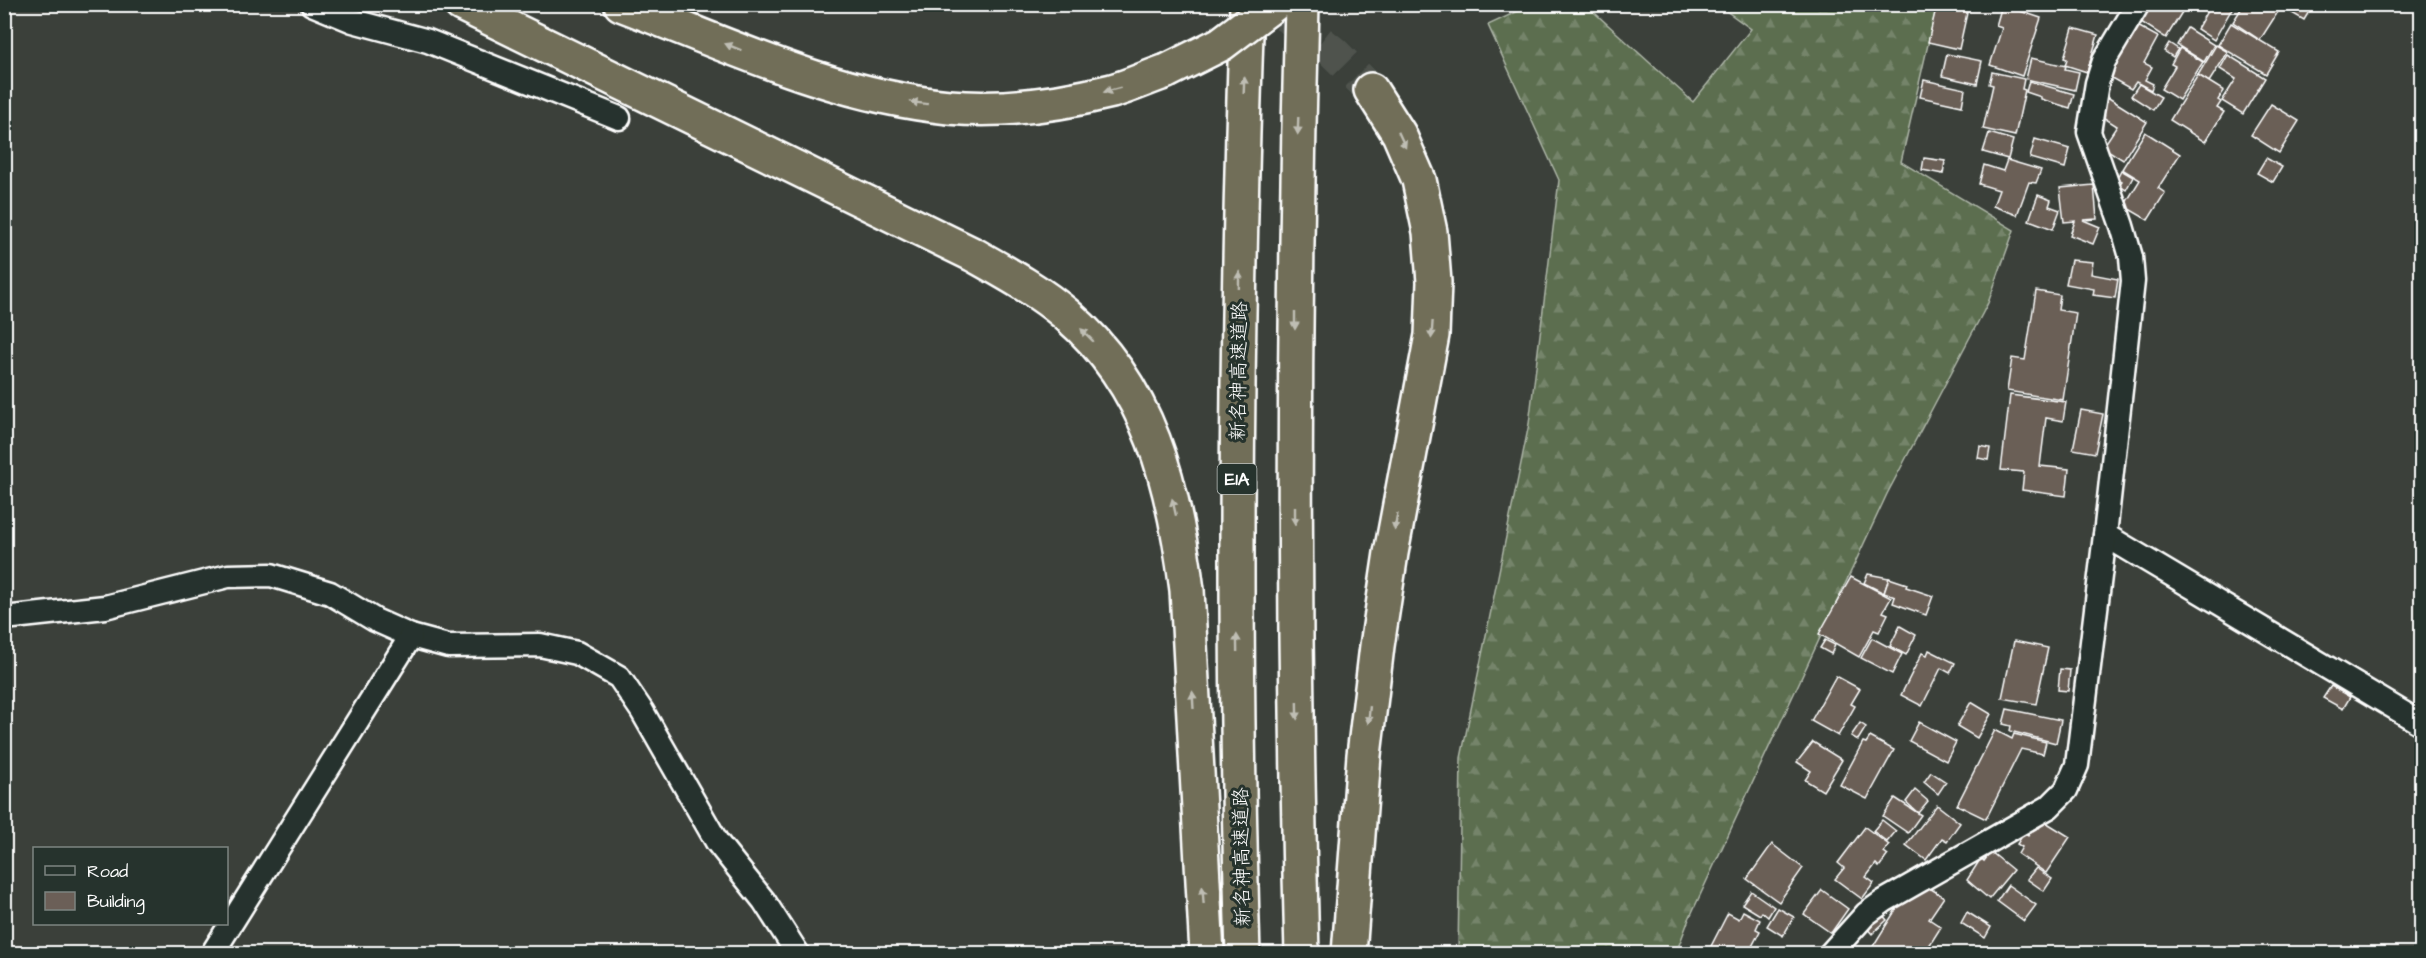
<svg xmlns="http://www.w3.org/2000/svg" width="2426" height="958" font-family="'Architects Daughter','Klee One',sans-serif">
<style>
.forest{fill:url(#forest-firs);stroke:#aeb6a8;stroke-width:1.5}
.building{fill:#6b5f57;stroke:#fff;stroke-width:1.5}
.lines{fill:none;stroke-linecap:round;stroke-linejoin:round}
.highway-tunnel{stroke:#4f534e;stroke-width:33;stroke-dasharray:33 16;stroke-linecap:butt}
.street-casing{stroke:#fff;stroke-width:27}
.highway-casing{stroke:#fff;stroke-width:38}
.street{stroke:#26332d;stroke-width:22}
.highway{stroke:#716e59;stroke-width:33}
.highway-bridge-casing{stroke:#fff;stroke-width:38;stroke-linecap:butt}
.highway-bridge{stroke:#716e59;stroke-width:33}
.oneway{fill:#bfbeb4}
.labels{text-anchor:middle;stroke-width:6;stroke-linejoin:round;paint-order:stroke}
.shield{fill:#26332d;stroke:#bec2c0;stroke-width:1.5}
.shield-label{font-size:18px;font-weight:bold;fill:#fff}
.street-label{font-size:20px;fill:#fff;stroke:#26332d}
</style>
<defs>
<pattern id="forest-firs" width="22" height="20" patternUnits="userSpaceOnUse" patternTransform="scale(1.5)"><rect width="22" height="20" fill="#5c6e50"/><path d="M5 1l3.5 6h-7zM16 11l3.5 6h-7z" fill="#74846a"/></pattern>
</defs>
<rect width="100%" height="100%" fill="#3b403a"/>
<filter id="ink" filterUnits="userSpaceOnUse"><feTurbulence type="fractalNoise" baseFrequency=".0167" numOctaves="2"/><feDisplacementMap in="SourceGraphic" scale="12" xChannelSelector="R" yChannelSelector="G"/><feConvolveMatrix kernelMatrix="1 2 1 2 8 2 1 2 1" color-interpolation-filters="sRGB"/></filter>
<g filter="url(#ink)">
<polygon class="forest" points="1531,5 1586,5 1693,102 1751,29 1718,5 1937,5 1901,162 2014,230 1988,303 1887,494 1689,919 1676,953 1458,954 1461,758 1529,424 1559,180 1488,25"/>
<g class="building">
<polygon points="1937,4 1969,4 1959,49 1928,42"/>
<polygon points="2148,4 2187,4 2166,38 2138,20"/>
<polygon points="2211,4 2234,5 2214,40 2197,29"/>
<polygon points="2244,4 2283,4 2260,40 2233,22"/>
<polygon points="2288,4 2312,4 2313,5 2304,20 2285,9"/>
<polygon points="2002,5 2041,18 2022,76 1990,65 2002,28 1996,26"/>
<polygon points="2231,23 2279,52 2266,74 2218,45"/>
<polygon points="2134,24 2158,37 2144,63 2152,67 2145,80 2153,84 2151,90 2136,82 2131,89 2106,75"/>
<polygon points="2073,28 2098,35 2087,72 2065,65 2067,59 2064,58"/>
<polygon points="2187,28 2214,45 2204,62 2177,45"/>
<polygon points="2169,43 2178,49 2173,57 2164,51"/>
<polygon points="2216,45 2228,52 2209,82 2198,75"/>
<polygon points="2180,48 2203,62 2179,100 2161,89 2175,66 2171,64"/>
<polygon points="1947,54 1982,61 1977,84 1942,76"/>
<polygon points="2228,55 2265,78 2243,114 2222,101 2236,79 2220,69"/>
<polygon points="2031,58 2066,66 2065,69 2079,72 2075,90 2026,79"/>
<polygon points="1992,72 2024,79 2022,89 2025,90 2015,136 1983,129 1993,85 1989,84"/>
<polygon points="2198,75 2224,91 2218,100 2221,102 2217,108 2224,112 2205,142 2170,120"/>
<polygon points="1924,80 1965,89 1962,106 1920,97"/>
<polygon points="2029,81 2074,94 2070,108 2041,99 2041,97 2026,92"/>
<polygon points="2139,84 2161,97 2153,110 2131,96"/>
<polygon points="2104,95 2147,122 2123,160 2103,147 2117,126 2098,114"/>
<polygon points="2271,104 2299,121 2279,153 2251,135"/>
<polygon points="2145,132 2180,154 2158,188 2165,193 2148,220 2124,206 2140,180 2122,169"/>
<polygon points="1989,133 2013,140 2008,159 1983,152"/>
<polygon points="2035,139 2070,149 2065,168 2030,158"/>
<polygon points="1924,158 1945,161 1943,174 1922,170"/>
<polygon points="2266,158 2282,167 2273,182 2257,173"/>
<polygon points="2007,160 2041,170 2036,183 2029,182 2017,215 1993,206 1999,190 1979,184 1984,165 2003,171"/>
<polygon points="2121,170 2133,177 2126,190 2119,185 2122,181 2117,178"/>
<polygon points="2094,185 2097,219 2083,220 2100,227 2093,244 2070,235 2075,221 2064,222 2060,188"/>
<polygon points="2038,195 2051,200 2049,206 2060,210 2053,229 2029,220"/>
<polygon points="2071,260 2093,262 2091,274 2118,279 2115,298 2093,295 2094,289 2066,284"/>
<polygon points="2036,291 2060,295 2058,310 2076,313 2063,400 2007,391 2012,358 2025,360"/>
<polygon points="2010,395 2066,402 2063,421 2046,418 2040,466 2069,469 2066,496 2022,490 2024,472 2001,470"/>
<polygon points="2081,410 2103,414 2095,453 2073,449"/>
<polygon points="1980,446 1990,448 1988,460 1978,458"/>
<polygon points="1868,574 1889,578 1884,593 1864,583"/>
<polygon points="1851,577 1891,598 1883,612 1888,614 1879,632 1874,630 1859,657 1819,634"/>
<polygon points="1889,578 1907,584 1906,587 1933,596 1926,615 1893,603 1895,597 1884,593"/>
<polygon points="1900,626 1916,635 1906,655 1890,646"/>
<polygon points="1872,638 1902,654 1892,674 1861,658"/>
<polygon points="1825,640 1835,645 1831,654 1820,648"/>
<polygon points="2014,641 2048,648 2036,704 2002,698"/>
<polygon points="1929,650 1955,663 1950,673 1941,668 1922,706 1901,695 1922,653 1927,655"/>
<polygon points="2060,669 2070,670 2068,691 2058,690"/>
<polygon points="1836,676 1860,689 1851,704 1855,706 1838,736 1811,721"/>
<polygon points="2331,686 2350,697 2343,709 2323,698"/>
<polygon points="1971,702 1991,714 1977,738 1957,726"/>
<polygon points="2007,709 2061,720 2056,743 2010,731 2011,726 2003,724"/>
<polygon points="1919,722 1956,742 1946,761 1909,741"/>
<polygon points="1860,723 1866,727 1858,740 1851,736"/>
<polygon points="1995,730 2012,739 2014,734 2046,742 2043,754 2021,749 1986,819 1957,805"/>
<polygon points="1870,737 1894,750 1867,799 1840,785 1863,742 1866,743"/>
<polygon points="1813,742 1842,760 1823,791 1805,780 1811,771 1797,762"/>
<polygon points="1931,772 1946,782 1938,794 1924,782"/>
<polygon points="1915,790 1928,801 1918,813 1906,802"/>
<polygon points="1895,798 1921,815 1908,833 1883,816"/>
<polygon points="1937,805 1960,823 1947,841 1942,838 1926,860 1906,845"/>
<polygon points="1882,820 1896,831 1887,842 1873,831"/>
<polygon points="2044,821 2070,837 2046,873 2018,854 2022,847 2017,844 2024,833 2028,836 2035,825 2039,828"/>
<polygon points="1865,827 1889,845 1884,852 1888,855 1879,867 1876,864 1866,877 1874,883 1862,899 1835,879 1844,868 1838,863"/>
<polygon points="1772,844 1803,868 1779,902 1747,879"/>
<polygon points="1991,852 2013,870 1989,899 1967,880 1981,858 1984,861"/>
<polygon points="2036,868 2052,879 2044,891 2027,879"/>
<polygon points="2008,885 2036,905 2024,921 1997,901"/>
<polygon points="1928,887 1944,897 1929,919 1941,927 1924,954 1874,954 1870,951 1900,903"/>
<polygon points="1822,890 1848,909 1831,933 1804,914"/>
<polygon points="1751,891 1774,907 1768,917 1762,912 1760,915 1742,904"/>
<polygon points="1778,908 1794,917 1783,936 1767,926"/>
<polygon points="1743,911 1760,920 1756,929 1760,931 1748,954 1707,954 1728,913 1739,919"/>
<polygon points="1880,912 1887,920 1872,934 1865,926"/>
<polygon points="1967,912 1991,927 1985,938 1961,923"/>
</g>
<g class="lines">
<polyline class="highway-tunnel" points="1281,14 1287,16 1333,52 1371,90"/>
<g class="street-casing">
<g id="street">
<polyline points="312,4 353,21 428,41 619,118"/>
<polyline points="2105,535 2422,724"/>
<polyline points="4,618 105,607 228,576 271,575 330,593 375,620 411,636 448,646 540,645 577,653 619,677 642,711 717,842 764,901 798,954"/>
<polyline points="212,954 411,636"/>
<polyline points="1830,954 1866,914 1884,901 2049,807 2066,790 2077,765 2105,535 2133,281 2131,257 2122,226 2089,132 2097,83 2104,61 2138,4"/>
</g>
</g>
<g class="highway-casing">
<g id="highway">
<path d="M461,4L974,255C1006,273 1039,291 1067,315C1150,386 1174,486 1187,590L1207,954"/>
<path d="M621,4C728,45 834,96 949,107C1003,112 1059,104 1112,91C1130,86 1149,77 1167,71"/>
<path d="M1302,4C1293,321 1293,637 1302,954"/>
<path d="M1243,954C1233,637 1236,321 1247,4"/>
<polyline points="1349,954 1364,755 1377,646 1391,553 1432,335 1434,282 1430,232 1419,180 1399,134 1371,90"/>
</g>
</g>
<use href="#street" class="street"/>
<use href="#highway" class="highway"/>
<g class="highway-bridge-casing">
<polyline id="highway-bridge" points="1167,71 1221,44 1274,4"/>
</g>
<use href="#highway-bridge" class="highway-bridge"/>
</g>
<defs><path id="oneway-solid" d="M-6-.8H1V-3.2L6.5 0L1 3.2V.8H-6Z" transform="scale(1.5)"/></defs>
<g class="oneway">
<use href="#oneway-solid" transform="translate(733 47) rotate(-158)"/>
<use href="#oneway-solid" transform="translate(1244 85) rotate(-88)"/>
<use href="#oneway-solid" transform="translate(1112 90) rotate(165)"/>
<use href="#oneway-solid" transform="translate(919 103) rotate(-173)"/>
<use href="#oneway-solid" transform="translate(1298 126) rotate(92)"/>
<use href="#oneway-solid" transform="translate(1402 140) rotate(65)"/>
<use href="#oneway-solid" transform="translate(1239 280) rotate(-89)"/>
<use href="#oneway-solid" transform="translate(1295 321) rotate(90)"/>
<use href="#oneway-solid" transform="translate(1432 330) rotate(94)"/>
<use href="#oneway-solid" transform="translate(1087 335) rotate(-135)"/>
<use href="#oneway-solid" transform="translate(1174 507) rotate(-103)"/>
<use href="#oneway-solid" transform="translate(1295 516) rotate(90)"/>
<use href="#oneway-solid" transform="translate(1396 522) rotate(100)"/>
<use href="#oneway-solid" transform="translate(1237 643) rotate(-91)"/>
<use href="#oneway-solid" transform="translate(1193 700) rotate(-93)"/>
<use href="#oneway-solid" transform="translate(1297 711) rotate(89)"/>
<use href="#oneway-solid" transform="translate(1369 715) rotate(96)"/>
<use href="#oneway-solid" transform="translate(1203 895) rotate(-94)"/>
</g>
</g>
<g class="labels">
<rect class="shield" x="1217.5" y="464" width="39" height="30" rx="4.5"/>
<g class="shield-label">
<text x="1237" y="485">E1A</text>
</g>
<g class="street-label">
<text transform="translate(1238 371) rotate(-89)" y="7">新名神高速道路</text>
<text transform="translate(1241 857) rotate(-91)" y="7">新名神高速道路</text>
</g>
</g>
<rect width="2426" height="958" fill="none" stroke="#26332d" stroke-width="24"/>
<rect x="12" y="12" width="2402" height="934" fill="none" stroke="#fff" stroke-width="2" filter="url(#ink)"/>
<rect x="33" y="847" width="195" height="78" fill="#26332d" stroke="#7d8581" stroke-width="1.5"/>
<rect x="45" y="866" width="30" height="9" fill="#26332d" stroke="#7d8581" stroke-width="1.5"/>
<text x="87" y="877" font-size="18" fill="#ffffff">Road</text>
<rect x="45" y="892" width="30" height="18" fill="#6b5f57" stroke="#7d8581" stroke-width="1.5"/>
<text x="87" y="907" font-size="18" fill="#ffffff">Building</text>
</svg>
